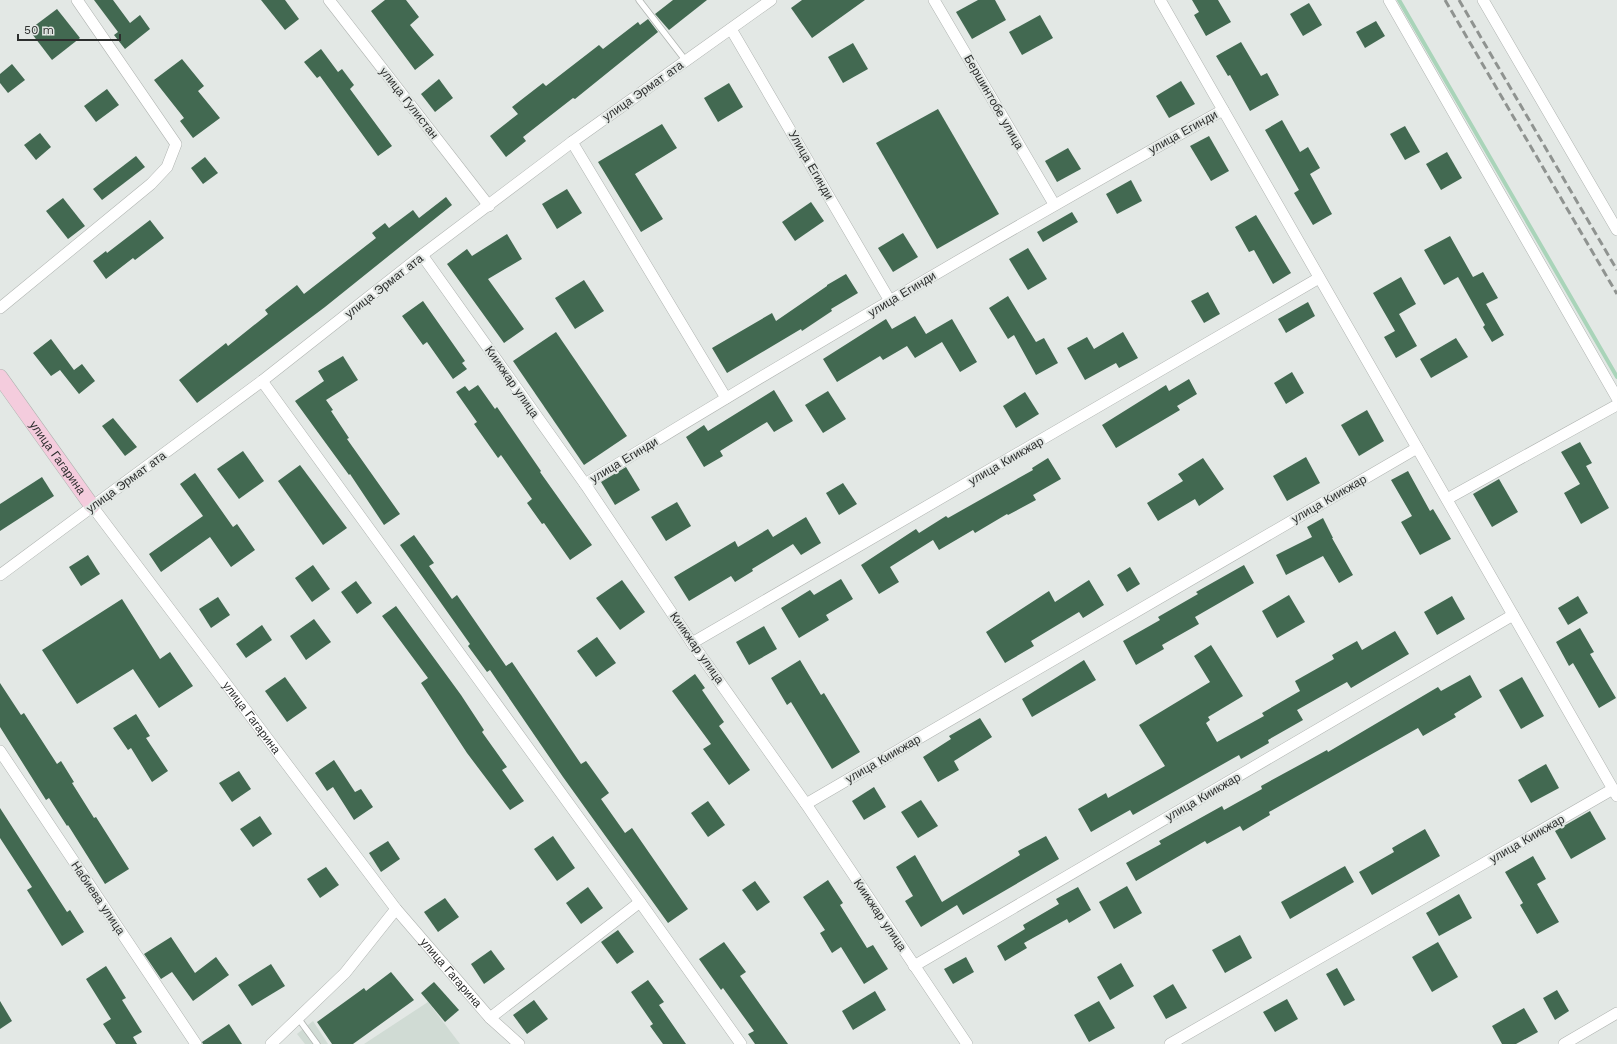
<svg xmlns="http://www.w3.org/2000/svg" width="1617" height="1044" font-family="'Work Sans',sans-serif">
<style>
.built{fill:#d0dbd4}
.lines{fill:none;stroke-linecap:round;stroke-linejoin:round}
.stream{stroke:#a9d4b9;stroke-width:4}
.building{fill:#426951}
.lane-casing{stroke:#b0b4b1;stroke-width:7}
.street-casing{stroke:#b0b4b1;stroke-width:12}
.secondary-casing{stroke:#b0b4b1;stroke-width:16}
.lane{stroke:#fff;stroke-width:5.5}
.street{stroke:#fff;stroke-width:11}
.secondary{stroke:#f4ccdd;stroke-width:15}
.rail{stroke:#8f9390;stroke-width:3;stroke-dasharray:8 4;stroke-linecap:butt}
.labels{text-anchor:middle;stroke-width:4;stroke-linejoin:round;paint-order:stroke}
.street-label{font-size:12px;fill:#2d2f2e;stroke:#e3e8e5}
</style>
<rect width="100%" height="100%" fill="#e3e8e5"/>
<g class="built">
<polygon points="428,1002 460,1044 364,1044"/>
<polygon points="313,1021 328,1044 305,1044 297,1034"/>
</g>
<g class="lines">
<polyline class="stream" points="1399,0 1617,377"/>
</g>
<g class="building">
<polygon points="94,0 113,0 130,23 140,15 150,29 125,49 114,35 118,32"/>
<polygon points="261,0 285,0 299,19 285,30"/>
<polygon points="385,0 406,0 419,17 410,25 434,55 415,70 371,11"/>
<polygon points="673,0 707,0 669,30 655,14"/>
<polygon points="802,0 865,0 812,38 791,8"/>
<polygon points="978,0 995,0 1006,20 972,39 956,12"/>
<polygon points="1192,0 1218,0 1231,22 1206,36 1194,15 1199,12"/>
<polygon points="1309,3 1322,25 1303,36 1290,14"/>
<polygon points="57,9 80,38 52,60 29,30"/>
<polygon points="1040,15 1053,38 1022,55 1009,32"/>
<polygon points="648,19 658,32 575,99 573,98 523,137 526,141 506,157 490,136 518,114 512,107 543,83 546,86 599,45 603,49 638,22 640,25"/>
<polygon points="1376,21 1385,36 1365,48 1356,32"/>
<polygon points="1241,42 1261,76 1267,73 1279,95 1250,111 1230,75 1228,76 1216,56"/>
<polygon points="853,43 868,69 843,83 828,57"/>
<polygon points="321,49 338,72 342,69 354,85 350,89 392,146 378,156 320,76 317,78 304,62"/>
<polygon points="182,59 204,86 198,91 220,118 193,138 180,121 184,118 154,80"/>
<polygon points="12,64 25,80 8,93 0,83 0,74"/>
<polygon points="439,79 453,98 435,112 421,94"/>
<polygon points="1181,81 1195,104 1169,118 1156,96"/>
<polygon points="729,83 743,107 718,122 704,98"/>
<polygon points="107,89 119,105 96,122 84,106"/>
<polygon points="938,109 999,214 937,249 876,143"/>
<polygon points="1282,120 1300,152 1308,147 1320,168 1310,174 1332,214 1313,225 1294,193 1299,190 1265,130"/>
<polygon points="662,124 677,148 635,174 663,219 641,232 598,162"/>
<polygon points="1405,126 1420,152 1405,160 1390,134"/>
<polygon points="40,133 51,147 36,160 24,145"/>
<polygon points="1209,136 1229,171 1211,181 1190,146"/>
<polygon points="1068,148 1081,169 1057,182 1045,161"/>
<polygon points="1447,152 1462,178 1441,190 1426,164"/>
<polygon points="136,156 145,167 102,200 93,189"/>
<polygon points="205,157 218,173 203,184 191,168"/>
<polygon points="1131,180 1142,201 1117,214 1106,194"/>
<polygon points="567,189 582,213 557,229 542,204"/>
<polygon points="446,197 452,205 325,307 197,403 179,380 226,343 228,346 268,314 265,310 297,285 304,294 376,238 372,233 385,223 389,228 413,210 419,218"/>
<polygon points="63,198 85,226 68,239 46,211"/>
<polygon points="811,202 824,221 795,241 782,222"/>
<polygon points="1072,212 1078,222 1043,242 1037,232"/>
<polygon points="1256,215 1291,273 1273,284 1254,250 1249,252 1235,227"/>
<polygon points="150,220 164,238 135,260 133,258 106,279 93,261 106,251 107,253"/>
<polygon points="903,233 918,257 893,272 878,248"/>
<polygon points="507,234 522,259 488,279 524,329 504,343 447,264 467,249 472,256"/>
<polygon points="1450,236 1473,277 1483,272 1498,298 1486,304 1504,335 1492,342 1483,327 1485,325 1458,277 1444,285 1424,250"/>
<polygon points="1028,248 1047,279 1028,290 1009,259"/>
<polygon points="846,274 858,293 831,309 832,311 802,331 801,329 727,373 712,348 772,313 776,321 827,286 827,285"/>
<polygon points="1401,277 1416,304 1399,314 1417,346 1396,358 1384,337 1395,331 1373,293"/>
<polygon points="584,280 604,311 575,329 555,298"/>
<polygon points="1208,292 1220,314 1204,323 1191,301"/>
<polygon points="1008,296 1036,342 1044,338 1058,363 1036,375 1014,335 1008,339 989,308"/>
<polygon points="423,301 465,361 462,363 467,369 453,379 427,342 423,345 402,316"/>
<polygon points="1308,302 1315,316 1286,333 1278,319"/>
<polygon points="915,316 926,334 952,319 977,362 960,372 942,342 915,358 907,346 883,360 880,356 837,382 823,359 886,319 892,329"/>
<polygon points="556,332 627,436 584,465 513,361"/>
<polygon points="1123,332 1138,358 1119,368 1116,363 1085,380 1067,348 1087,337 1094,349"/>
<polygon points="1456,338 1468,357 1431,378 1420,359"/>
<polygon points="51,339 74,370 82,364 95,381 79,394 60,370 51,376 33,353"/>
<polygon points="343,356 358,380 326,400 333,410 331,411 349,438 347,439 400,514 384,525 350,474 349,475 295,401 324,381 318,371"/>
<polygon points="1292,372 1304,393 1286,404 1274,383"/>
<polygon points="1189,379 1197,394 1177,406 1180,410 1116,448 1102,425 1166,385 1169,391"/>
<polygon points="478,385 495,409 497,407 541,471 540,472 592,545 570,560 544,523 542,524 527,503 532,499 501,455 498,458 474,424 477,422 456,392 465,386 469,391"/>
<polygon points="774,390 793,421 774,432 767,422 720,451 723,456 704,467 686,437 704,425 708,431"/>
<polygon points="828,391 846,419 823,433 805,405"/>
<polygon points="1025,392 1039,414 1016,428 1003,406"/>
<polygon points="1367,410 1384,441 1359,456 1341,425"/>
<polygon points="113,418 137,447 125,456 102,426"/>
<polygon points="1580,442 1592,463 1586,466 1609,508 1581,524 1564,493 1580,484 1561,452"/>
<polygon points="243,451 264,481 239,499 217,469"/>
<polygon points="1306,457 1320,483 1287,501 1273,476"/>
<polygon points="1048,458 1061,479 1033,495 1036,500 1008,515 1007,514 975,533 973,530 939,550 933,540 890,567 899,582 879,594 861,565 916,529 919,533 946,516 948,518 1033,470 1032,468"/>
<polygon points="1203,458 1224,489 1199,506 1195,499 1158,521 1147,503 1183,481 1178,474"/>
<polygon points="300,465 347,528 323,545 278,481"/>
<polygon points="626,467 640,490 615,505 601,482"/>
<polygon points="1408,471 1430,511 1433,509 1451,539 1420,555 1401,522 1412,516 1391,480"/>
<polygon points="195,473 233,527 237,524 255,550 231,567 210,537 161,572 149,554 203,516 180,484"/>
<polygon points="42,477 54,496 0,531 0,504"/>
<polygon points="1499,479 1518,512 1492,527 1473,494"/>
<polygon points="843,483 857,504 839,515 826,493"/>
<polygon points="677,502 691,526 666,541 651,517"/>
<polygon points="806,517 821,543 801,555 793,544 752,569 753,571 735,582 731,576 689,601 674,577 735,541 738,547 768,529 773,537"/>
<polygon points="1323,518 1333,538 1332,538 1353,575 1339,583 1323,556 1286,575 1276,555 1312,537 1307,527"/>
<polygon points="414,535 434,563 429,566 452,599 457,595 506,666 512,662 581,764 586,761 609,793 601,799 625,833 632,828 688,909 668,923 563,777 490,670 487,672 468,646 470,644 400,545"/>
<polygon points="88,555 100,574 81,586 69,567"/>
<polygon points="313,565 330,589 312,602 295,578"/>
<polygon points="1244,565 1254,583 1195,617 1199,624 1162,645 1164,649 1136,665 1123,641 1160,620 1158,617 1198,594 1196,592"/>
<polygon points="1130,567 1140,584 1127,592 1117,575"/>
<polygon points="841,579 853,599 826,615 829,620 799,638 781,608 810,590 814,595"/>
<polygon points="622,580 645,612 620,630 596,598"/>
<polygon points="1089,580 1104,605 1083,618 1079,612 1031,641 1034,646 1005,663 986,632 1049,591 1055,602"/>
<polygon points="356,581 372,603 357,614 341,592"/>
<polygon points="1289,595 1305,622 1277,638 1262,611"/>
<polygon points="1452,596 1465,619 1437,635 1424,612"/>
<polygon points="1578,596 1588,613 1568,625 1558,608"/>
<polygon points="218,597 230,615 211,628 199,609"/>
<polygon points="122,599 160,659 170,652 193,686 159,708 133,669 77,704 42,650"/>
<polygon points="396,606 461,695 484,730 482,732 507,767 502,770 524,801 510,810 467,753 421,683 428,678 382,616"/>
<polygon points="314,619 331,642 306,660 290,636"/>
<polygon points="262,625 272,640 246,658 236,644"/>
<polygon points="764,626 777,649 749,665 736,642"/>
<polygon points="1580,628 1594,652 1590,654 1616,698 1599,708 1573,663 1569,666 1556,642"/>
<polygon points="1395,631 1409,654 1351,688 1347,682 1297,710 1303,720 1268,740 1269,743 1241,759 1239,755 1133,815 1130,810 1091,832 1078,809 1106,793 1108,798 1165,766 1139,725 1210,682 1194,656 1211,645 1243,696 1208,717 1210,720 1206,723 1217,742 1264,716 1262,713 1300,691 1295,681 1334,659 1332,655 1357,641 1362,650"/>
<polygon points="597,637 616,663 596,677 577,651"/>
<polygon points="800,660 821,695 824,693 860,752 832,769 791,702 787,705 771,678"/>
<polygon points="1084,660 1096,680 1032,717 1022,699"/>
<polygon points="695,674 705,688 702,690 724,722 719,726 750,770 729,785 703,749 711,744 672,691"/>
<polygon points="1470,675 1482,697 1454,714 1456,717 1423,736 1418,728 1269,812 1270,815 1243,831 1240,826 1207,844 1205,841 1136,881 1126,863 1161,844 1159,841 1222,806 1224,810 1262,789 1261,786 1327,750 1328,752 1438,687 1441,691"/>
<polygon points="285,677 307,708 287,722 265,691"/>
<polygon points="1522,677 1544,716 1521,729 1499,690"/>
<polygon points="0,683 21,715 24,713 57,764 61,761 74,782 72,783 94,818 96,817 129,869 105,884 68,825 67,826 49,798 46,800 0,727"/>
<polygon points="136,714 150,736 146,738 168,771 152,782 131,748 128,750 113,728"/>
<polygon points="980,718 992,737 954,761 959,770 938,782 923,757 951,739 949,736"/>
<polygon points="334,760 355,792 361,789 373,807 354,820 333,787 327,791 315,773"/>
<polygon points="1546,764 1559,788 1531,803 1518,780"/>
<polygon points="239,771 251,789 232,802 219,783"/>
<polygon points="874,787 886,807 864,820 852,801"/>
<polygon points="921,800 938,826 918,838 901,812"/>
<polygon points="708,801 725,825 708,837 691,813"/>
<polygon points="0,808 67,912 70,910 84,932 62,946 27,890 32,887 0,838"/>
<polygon points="1590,811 1606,839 1571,859 1555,831"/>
<polygon points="260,816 272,834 253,847 240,829"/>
<polygon points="1425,829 1440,856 1372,895 1359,872 1394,852 1392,848"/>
<polygon points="553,836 575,868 557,881 534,849"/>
<polygon points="1046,836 1059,859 963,915 957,905 921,927 905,901 913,896 896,867 915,855 942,902 1020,855 1018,851"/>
<polygon points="388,841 400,859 381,872 369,853"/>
<polygon points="1533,856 1546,879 1537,884 1559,922 1537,934 1520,905 1523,903 1505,872"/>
<polygon points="1345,866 1354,882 1290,919 1281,902"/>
<polygon points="326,867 339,885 320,898 307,879"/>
<polygon points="828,880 843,903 840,905 867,948 873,945 888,969 864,984 841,947 832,953 820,933 825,930 803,897"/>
<polygon points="755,881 770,902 757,911 742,890"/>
<polygon points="1127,886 1142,913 1114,929 1099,902"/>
<polygon points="588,887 603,908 581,924 566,903"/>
<polygon points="1078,887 1091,910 1069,923 1067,919 1024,943 1027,948 1005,961 997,946 1025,929 1023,925 1059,904 1056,899"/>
<polygon points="1459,894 1472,918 1439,936 1426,913"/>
<polygon points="445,898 459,917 438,932 424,912"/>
<polygon points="618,930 634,952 617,964 601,942"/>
<polygon points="1240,935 1252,958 1225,973 1212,950"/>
<polygon points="171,937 195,973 216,957 229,975 193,1001 172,972 161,979 144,954"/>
<polygon points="724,942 746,972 740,976 788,1044 755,1044 748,1034 754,1031 723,988 721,990 699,959"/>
<polygon points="1438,942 1458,977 1432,992 1412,957"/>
<polygon points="491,950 505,969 484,984 471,964"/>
<polygon points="966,957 974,972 953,984 944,969"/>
<polygon points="1121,963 1134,986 1110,1000 1097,977"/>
<polygon points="271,964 285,986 252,1006 238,985"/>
<polygon points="106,966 126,998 122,1000 142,1032 133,1037 137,1044 116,1044 103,1024 111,1019 86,979"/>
<polygon points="1337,968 1355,1000 1344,1006 1326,974"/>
<polygon points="391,972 414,1000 353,1044 332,1044 317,1022 364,988 366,991"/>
<polygon points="648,980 664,1002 659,1005 686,1044 663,1044 650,1026 653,1024 631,992"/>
<polygon points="434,982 459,1010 445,1022 421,993"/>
<polygon points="1173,984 1187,1008 1166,1019 1153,996"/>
<polygon points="1557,990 1569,1011 1555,1020 1543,998"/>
<polygon points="875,991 886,1010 853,1030 842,1011"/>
<polygon points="1287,999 1298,1019 1275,1032 1263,1012"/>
<polygon points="534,1000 548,1019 527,1034 513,1015"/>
<polygon points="0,1001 12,1021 0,1029"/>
<polygon points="1099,1001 1115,1028 1089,1042 1074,1015"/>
<polygon points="1524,1008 1538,1032 1516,1044 1502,1044 1492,1026"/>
<polygon points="229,1024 242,1044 203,1044 202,1042"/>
</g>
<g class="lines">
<g class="lane-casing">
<g id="lane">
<polyline points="639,0 686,61"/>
<polyline points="298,1018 317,1044"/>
</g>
</g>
<g class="street-casing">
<g id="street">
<polyline points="329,0 489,206"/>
<polyline points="934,0 1054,204"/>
<polyline points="1160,0 1617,796"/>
<polyline points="1389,0 1617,398"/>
<polyline points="1483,0 1617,230"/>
<polyline points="731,29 890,301"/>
<polyline points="572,142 726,398"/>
<polyline points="422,255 585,484 692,643 806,804 967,1044"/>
<polyline points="0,308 151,184 167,167 176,144 77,0"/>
<polyline points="262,381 640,902 741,1044"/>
<path d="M585,484C795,355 1008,230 1223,110"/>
<polyline points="1447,499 1617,405"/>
<path id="s1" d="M92,506L396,909L490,1018L519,1044"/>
<polyline points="0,575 262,381 422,255 572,142 771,0"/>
<polyline points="692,643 1319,278"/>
<polyline points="0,751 196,1044"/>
<polyline points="806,804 1417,448"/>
<polyline points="914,966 1513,615"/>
<polyline points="490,1018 640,902"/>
<polyline points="271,1044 345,973 396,909"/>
<polyline points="1170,1044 1613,789"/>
<polyline points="1564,1044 1617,1013"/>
</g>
</g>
<g class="secondary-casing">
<g id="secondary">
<path id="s2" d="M0,377L92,506"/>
</g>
</g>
<use href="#lane" class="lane"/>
<use href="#street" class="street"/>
<use href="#secondary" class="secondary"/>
<g class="rail">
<polyline points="1445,0 1617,294"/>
<polyline points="1459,0 1617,270"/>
</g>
</g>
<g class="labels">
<g class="street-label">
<text transform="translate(643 91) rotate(-35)" y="4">улица Эрмат ата</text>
<text transform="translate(994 102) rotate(60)" y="4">Бершинтобе улица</text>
<text transform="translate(409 103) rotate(52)" y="4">улица Гулистан</text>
<text transform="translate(1183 132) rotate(-29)" y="4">улица Егинди</text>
<text transform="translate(811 165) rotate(60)" y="4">Улица Егинди</text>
<text transform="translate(384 286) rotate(-38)" y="4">улица Эрмат ата</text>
<text transform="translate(902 294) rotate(-31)" y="4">улица Егинди</text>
<text transform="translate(512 382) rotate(55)" y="4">Киикжар улица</text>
<text dy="4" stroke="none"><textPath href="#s2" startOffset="99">улица Гагарина</textPath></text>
<text transform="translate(624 460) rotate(-31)" y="4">улица Егинди</text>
<text transform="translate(1006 461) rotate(-30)" y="4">улица Киикжар</text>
<text transform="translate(126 482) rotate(-36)" y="4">улица Эрмат ата</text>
<text transform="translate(1329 499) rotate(-30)" y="4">улица Киикжар</text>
<text transform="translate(697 648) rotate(55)" y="4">Киикжар улица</text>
<text dy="4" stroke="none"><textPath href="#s1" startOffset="265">улица Гагарина</textPath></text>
<text transform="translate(883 759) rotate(-30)" y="4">улица Киикжар</text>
<text transform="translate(1203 797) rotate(-30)" y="4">улица Киикжар</text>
<text transform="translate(1527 839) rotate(-30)" y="4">улица Киикжар</text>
<text transform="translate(98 898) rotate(56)" y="4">Набиева улица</text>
<text transform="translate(880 915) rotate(56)" y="4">Киикжар улица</text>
<text dy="4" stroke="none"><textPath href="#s1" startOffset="589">улица Гагарина</textPath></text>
</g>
</g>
<path d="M18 34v6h102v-6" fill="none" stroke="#2d2f2e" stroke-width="2"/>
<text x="24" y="34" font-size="12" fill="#2d2f2e" stroke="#e3e8e5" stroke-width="3" paint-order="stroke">50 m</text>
</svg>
